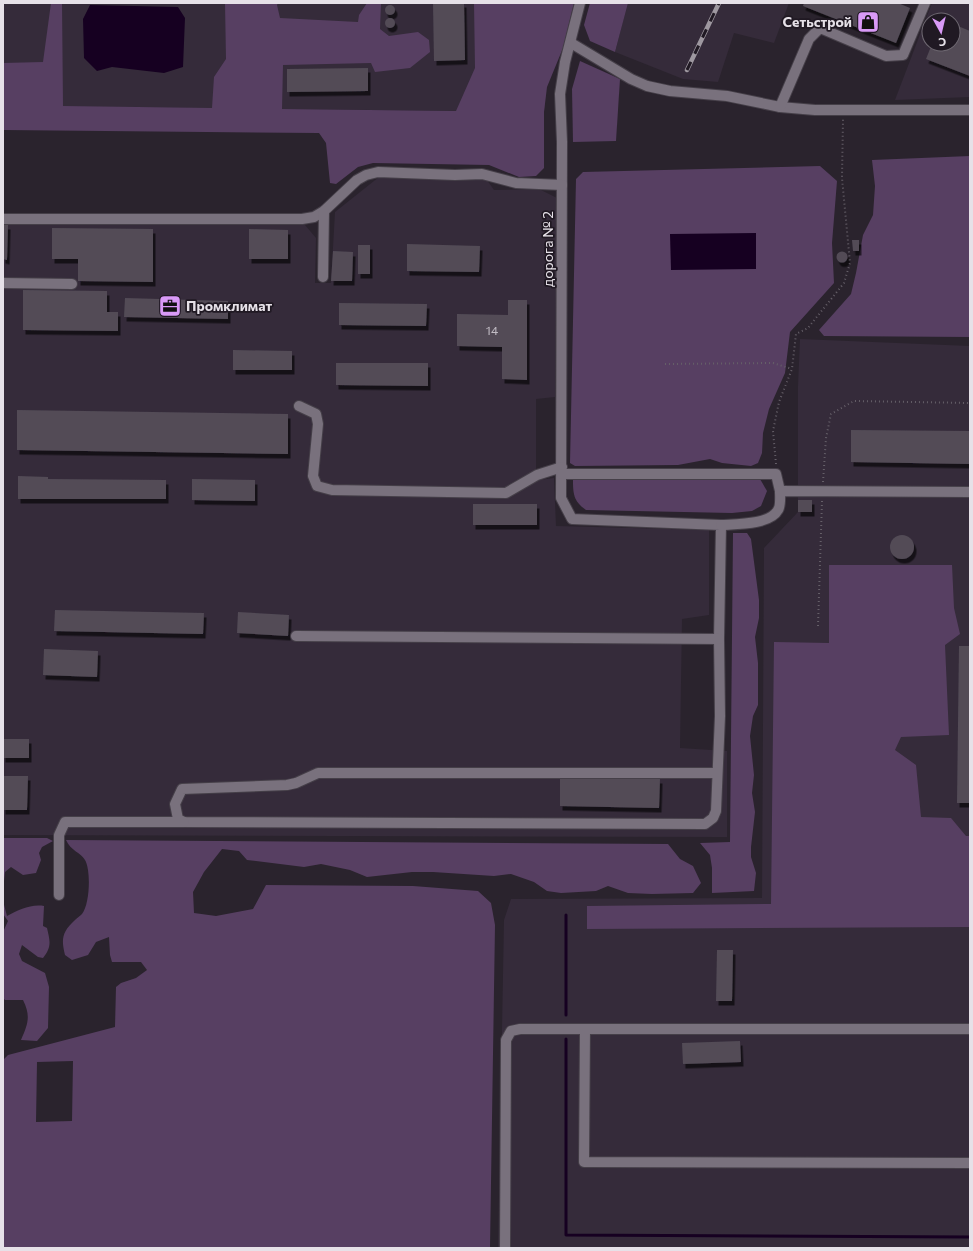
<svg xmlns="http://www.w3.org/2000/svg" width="973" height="1251" font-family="Commissioner,sans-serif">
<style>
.built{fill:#352b3a;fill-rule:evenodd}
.green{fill:#573f62;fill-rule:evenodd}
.water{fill:#160021}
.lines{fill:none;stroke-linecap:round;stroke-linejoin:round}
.stream{stroke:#160021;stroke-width:3}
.building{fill:#524b56;filter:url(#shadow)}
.minor-casing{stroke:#453f48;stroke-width:12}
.path{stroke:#655f68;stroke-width:2;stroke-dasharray:1 3;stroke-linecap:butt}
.minor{stroke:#79717d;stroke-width:10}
.rail-casing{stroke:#9e98a0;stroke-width:4.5}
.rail{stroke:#201923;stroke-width:3;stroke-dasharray:9;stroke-linecap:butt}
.labels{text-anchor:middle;stroke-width:3.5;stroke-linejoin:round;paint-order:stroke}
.number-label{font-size:12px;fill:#c1bcc4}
.poi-label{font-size:14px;font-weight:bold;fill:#e6e1e8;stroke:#201923;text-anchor:end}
.street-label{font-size:14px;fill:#e6e1e8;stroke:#201923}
</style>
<defs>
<filter id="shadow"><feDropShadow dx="2.5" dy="4.5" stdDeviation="0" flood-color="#0009"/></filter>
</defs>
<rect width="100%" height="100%" fill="#2a232d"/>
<g class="built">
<polygon points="3,3 553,3 544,112 3,106"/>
<polygon points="628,3 789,3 774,43 734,33 718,82 683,79 615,52"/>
<path d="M932,3H970V97L895,100ZM929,20H953V44H929Z"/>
<polygon points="379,177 487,180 494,190 539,189 557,198 555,397 536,399 536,470 538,480 554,478 556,526 709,530 709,615 682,619 680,748 727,751 727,837 3,835 3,225 305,225 316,238 315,283 331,283 335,212"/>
<polygon points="800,339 970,346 970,1248 498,1248 504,920 511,899 762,898 764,548 798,512 798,386"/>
</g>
<g class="green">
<polygon points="51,3 62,3 63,106 212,108 214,77 226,59 225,3 278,3 277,5 280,18 358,22 359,15 367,3 381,3 380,29 389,36 418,32 429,40 430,52 410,68 375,72 371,63 283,65 282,109 456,111 475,68 474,3 574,3 563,48 547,87 544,112 544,168 536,176 519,177 489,165 373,163 358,167 336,184 330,183 326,143 319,133 3,130 3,63 43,62"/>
<polygon points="590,3 628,3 615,52 590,41 584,25"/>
<polygon points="580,61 620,79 616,141 573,142 572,89"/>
<polygon points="970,156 970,337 824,336 819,330 851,294 856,273 863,235 873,215 875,186 872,160"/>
<polygon points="820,166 837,181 832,243 834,283 790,332 785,373 769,409 763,433 762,453 758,463 751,466 722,463 710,459 678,465 575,466 570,463 576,179 583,172"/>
<path d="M573,479H760L767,491L761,506L752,511L732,513L586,510C573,501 573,493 573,479Z"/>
<polygon points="733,533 747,533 751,539 759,600 759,618 755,637 758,663 758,705 753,716 750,736 754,775 752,793 755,812 751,847 751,857 756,873 754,891 712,893 712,868 710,855 700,843 730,842"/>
<polygon points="829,565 952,565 954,608 960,634 945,645 949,735 901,737 895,750 916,765 921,817 951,818 966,836 970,836 970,927 587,929 587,906 771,904 774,642 829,643"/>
<polygon points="3,838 47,838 53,841 42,847 39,853 41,860 36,873 23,875 11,867 5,872 3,890"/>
<path d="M66,840L668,844L680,859L693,866L701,883L693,893L652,894L628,893L608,886L596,891L561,893L547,891L534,882L511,874L494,876L433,872H412L367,877L350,870L321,864L304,867L247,860L239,851L222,849L204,872L193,892L194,913L216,916L253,909L266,885L413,886L478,891L491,903L495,925L490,1248H3V1060L8,1055L115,1027L116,987L121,983L136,978L147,970L141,962H112L110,955L109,937L96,942L88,955L72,960L65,955C61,939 62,932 75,920C77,918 80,916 82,914C90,904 91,870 85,860C80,852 71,851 66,840ZM73,1061L72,1121L36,1122L37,1062Z"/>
<path d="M3,901L7,916C19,910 30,904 44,906L43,926L47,928C50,941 52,947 43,958L38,957L22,945L19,954L22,961L45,973L49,987L48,1028L37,1041L21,1040C28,1024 31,1016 23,1000H5L3,998V932L8,921L3,914Z"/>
</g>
<g class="water">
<polygon points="90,5 178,7 185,18 183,67 164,73 112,67 97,71 84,58 83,19"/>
<polygon points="756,233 756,269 671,270 670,234"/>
</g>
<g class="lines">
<g class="stream">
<polyline points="566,915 566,1015"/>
<polyline points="566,1039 566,1235 970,1237"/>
</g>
</g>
<g class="building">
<polygon points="433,3 464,3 465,60 434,61"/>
<polygon points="804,3 898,3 910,8 896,43 803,6"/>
<circle cx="390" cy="10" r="5"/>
<circle cx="390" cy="23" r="5"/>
<polygon points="953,24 970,31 970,76 926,59 932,44 953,44"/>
<polygon points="368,68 368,91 287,92 287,69"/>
<polygon points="3,225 8,225 7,260 3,259"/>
<polygon points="52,228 153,229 153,282 78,281 78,259 52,259"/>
<polygon points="249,229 288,230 288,259 249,259"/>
<polygon points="852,240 859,240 859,251 853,251"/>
<polygon points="407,244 480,246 479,272 407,271"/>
<rect x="358" y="245" width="12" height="29"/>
<polygon points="333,251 353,252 352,281 331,281"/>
<circle cx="842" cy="257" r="5.5"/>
<polygon points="23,290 107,291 107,312 118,312 118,331 23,330"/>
<polygon points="125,298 228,301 228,319 124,317"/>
<polygon points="508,300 527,300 527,380 502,379 502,347 457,346 457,314 508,315"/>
<polygon points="339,303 427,304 426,326 339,325"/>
<polygon points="233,350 292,351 292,370 233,370"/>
<polygon points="336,363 428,363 428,386 336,385"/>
<polygon points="17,410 288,414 288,454 17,450"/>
<polygon points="851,430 970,431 970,464 851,462"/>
<polygon points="18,476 48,477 48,479 166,480 166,499 18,499"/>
<polygon points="192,479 255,480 255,501 192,500"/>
<rect x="798" y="500" width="14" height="12"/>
<rect x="473" y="504" width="64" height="21"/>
<circle cx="902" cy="547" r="12"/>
<polygon points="55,610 204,613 203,634 54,631"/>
<polygon points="238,612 289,615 288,636 237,633"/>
<polygon points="959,646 970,646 970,803 957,803"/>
<polygon points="44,649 98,651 97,677 43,675"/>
<rect x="3" y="739" width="26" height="19"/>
<polygon points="3,776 28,776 27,810 3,810"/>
<polygon points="560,777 660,779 659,808 560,806"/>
<polygon points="717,950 733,950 732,1001 716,1001"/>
<polygon points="740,1041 741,1062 683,1064 682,1043"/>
</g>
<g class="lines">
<g class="minor-casing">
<g id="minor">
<polyline points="580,3 565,62 560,94 562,142 561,498 572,519 721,525 719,639 720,716 716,811 713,818 705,824 184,822 178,819 175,804 182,789 287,785 296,783 318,773 717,773"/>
<polyline points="571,43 631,79 647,86 670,91 727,96 780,107 815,110 970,110"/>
<polyline points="780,107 809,39 820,28 886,56 903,55 925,3"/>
<polyline points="3,219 302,219 314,217 324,211 357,180 366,175 378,172 455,175 482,174 516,183 562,185"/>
<polyline points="323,277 324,211"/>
<polyline points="3,283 72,284"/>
<polyline points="299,406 316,414 318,424 313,476 317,486 332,490 506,493 537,475 562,467"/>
<polyline points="562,474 776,474 780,491"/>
<path d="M721,525C736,524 770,525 778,510C781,506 780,496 780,491L970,492"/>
<polyline points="296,636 719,639"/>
<polyline points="59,895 59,835 65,822 184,822"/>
<polyline points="585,1029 584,1162 970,1163"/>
<polyline points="505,1248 506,1040 511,1031 520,1029 970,1029"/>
</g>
</g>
<g class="path">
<polyline points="665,364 773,363 792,369"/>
<polyline points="776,464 773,431 779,402 792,369 796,334 808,328 844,283 850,263 842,178 843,119"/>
<polyline points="823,482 826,438 831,414 854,401 970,403"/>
<polyline points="818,626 822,501"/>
</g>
<use href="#minor" class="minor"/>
<g class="rail-casing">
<polyline id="rail" points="687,70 719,3"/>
</g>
<use href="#rail" class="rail"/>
</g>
<defs>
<g id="shop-square" transform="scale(1.15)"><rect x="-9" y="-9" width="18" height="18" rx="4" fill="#d99af7" stroke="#201923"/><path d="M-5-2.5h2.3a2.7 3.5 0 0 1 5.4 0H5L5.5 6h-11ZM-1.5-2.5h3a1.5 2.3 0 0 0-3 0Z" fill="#111"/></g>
<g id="office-square" transform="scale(1.15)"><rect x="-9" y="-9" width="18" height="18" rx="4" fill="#d99af7" stroke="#201923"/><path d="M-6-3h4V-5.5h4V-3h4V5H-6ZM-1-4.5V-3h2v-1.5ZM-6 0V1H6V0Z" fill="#111"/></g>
</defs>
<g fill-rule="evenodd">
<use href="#shop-square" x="868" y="22"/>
<use href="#office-square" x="170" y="306"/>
</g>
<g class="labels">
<g class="number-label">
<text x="492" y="335">14</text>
</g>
<g class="poi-label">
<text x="852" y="27">Сетьстрой</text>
<text x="186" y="311" text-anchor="start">Промклимат</text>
</g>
<g class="street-label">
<text transform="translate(548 249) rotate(-90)" y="5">дорога № 2</text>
</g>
</g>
<rect width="973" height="1251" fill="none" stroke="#e6e1e8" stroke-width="8"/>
<g transform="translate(941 32) rotate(172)"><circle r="19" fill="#201923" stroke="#6f6972"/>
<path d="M0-3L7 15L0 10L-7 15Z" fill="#d99af7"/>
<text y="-6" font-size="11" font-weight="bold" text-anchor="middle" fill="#e6e1e8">С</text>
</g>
</svg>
